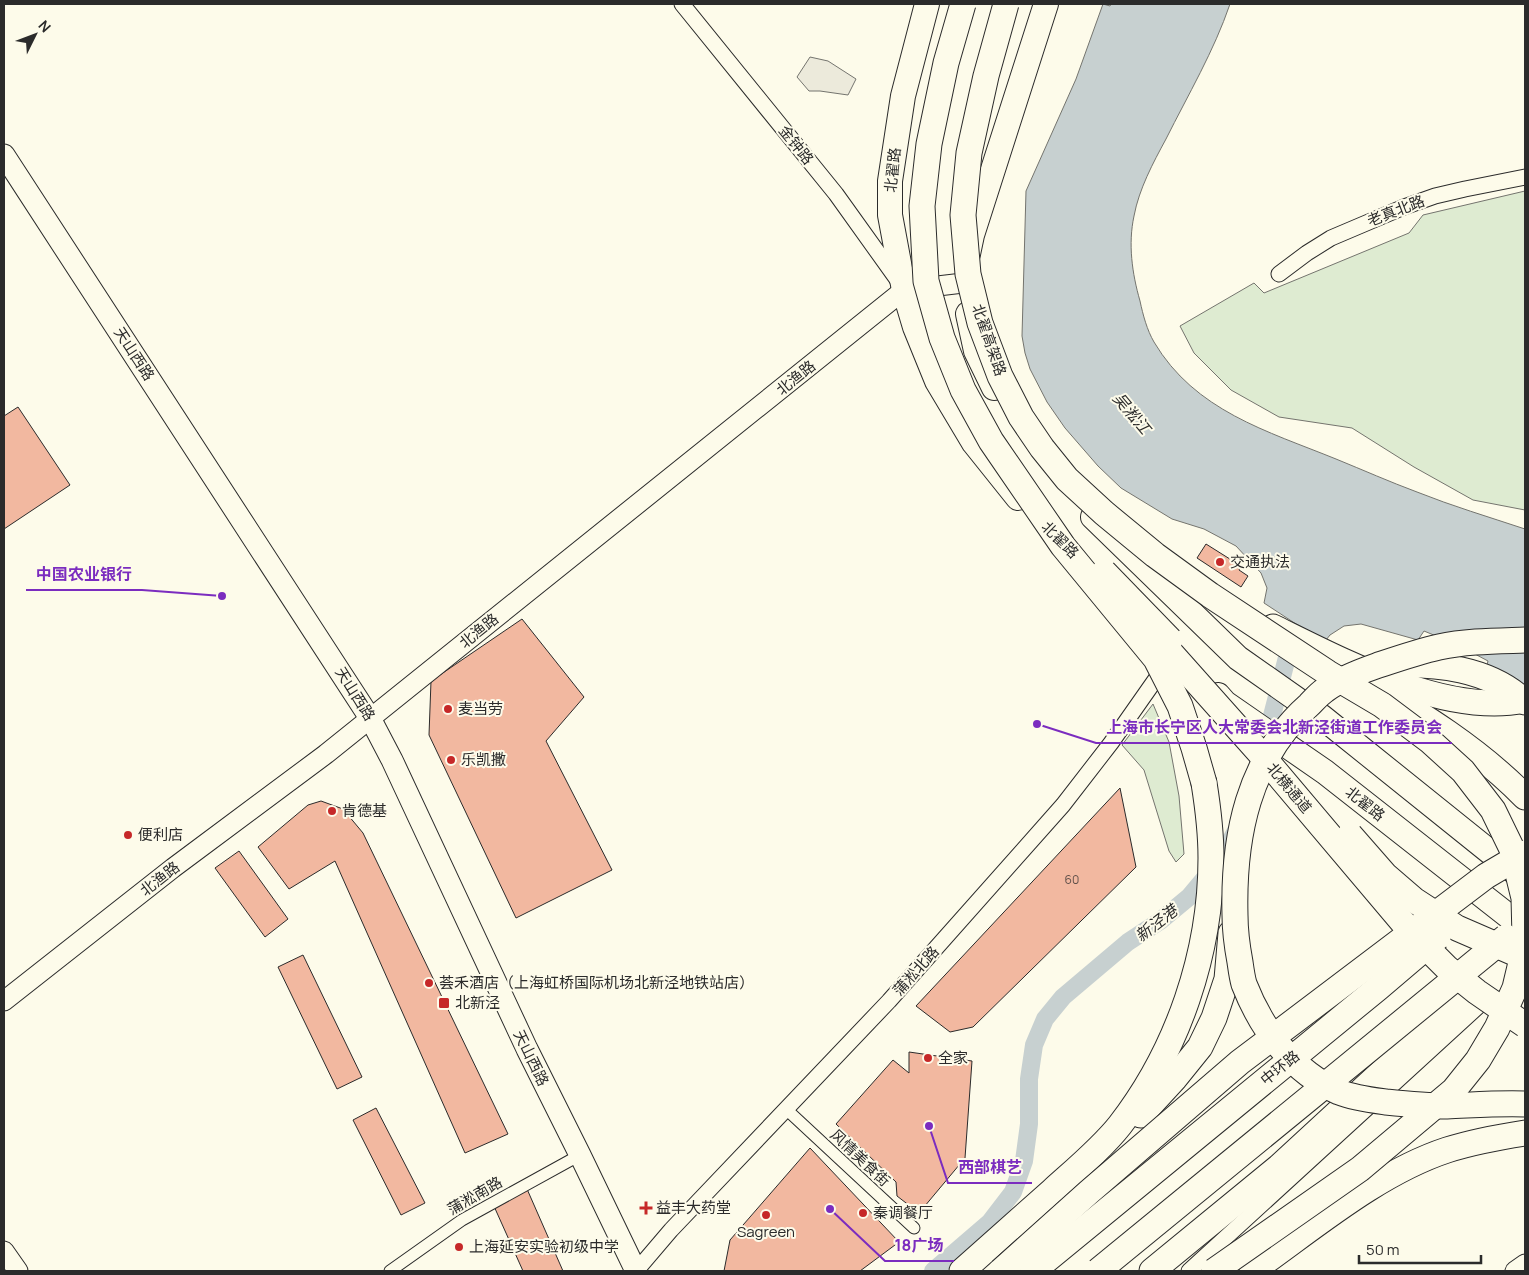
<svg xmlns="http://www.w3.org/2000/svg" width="1529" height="1275" font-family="Manrope,'Noto Sans SC',sans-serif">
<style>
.green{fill:#deebd1;stroke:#74746e}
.parking{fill:#eceadb;stroke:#74746e}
.water{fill:#c7d0d0;stroke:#74746e}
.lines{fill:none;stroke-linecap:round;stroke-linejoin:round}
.canal{stroke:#c7d0d0;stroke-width:18}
.building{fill:#f2b8a0;stroke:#2b2b2b}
.pedestrian-casing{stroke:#2b2b2b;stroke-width:13}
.minor-casing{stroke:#2b2b2b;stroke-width:17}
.tertiary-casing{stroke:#2b2b2b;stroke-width:21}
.secondary-casing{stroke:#2b2b2b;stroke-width:23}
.primary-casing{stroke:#2b2b2b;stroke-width:26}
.trunk-casing{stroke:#2b2b2b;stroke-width:27}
.pedestrian{stroke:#fdfbea;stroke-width:11}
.minor{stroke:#fdfbea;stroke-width:15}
.tertiary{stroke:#fdfbea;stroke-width:19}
.secondary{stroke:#fdfbea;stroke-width:21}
.primary{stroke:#fdfbea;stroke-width:24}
.trunk{stroke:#fdfbea;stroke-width:25}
.trunk-bridge-casing{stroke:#2b2b2b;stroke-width:27;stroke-linecap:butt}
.trunk-bridge{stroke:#fdfbea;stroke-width:25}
.poi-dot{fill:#c62828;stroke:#fdfbea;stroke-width:2}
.labels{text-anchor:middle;stroke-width:4;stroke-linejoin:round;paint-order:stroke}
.number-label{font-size:12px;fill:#5d4e48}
.street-label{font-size:15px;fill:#2b2b2b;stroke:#fdfbea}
.poi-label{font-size:15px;fill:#2b2b2b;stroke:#fdfbea;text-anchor:start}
.water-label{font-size:16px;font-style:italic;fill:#2b2b2b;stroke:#fdfbea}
.leader{fill:none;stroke:#7b2cbf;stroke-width:2}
.callout-dot{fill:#7b2cbf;stroke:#fdfbea;stroke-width:2}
.callout-label{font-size:16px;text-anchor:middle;font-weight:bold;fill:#7b2cbf;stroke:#fdfbea;stroke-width:4;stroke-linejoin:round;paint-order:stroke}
</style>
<rect width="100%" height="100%" fill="#fdfbea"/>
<g class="green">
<polygon points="1525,191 1525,510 1473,500 1414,467 1352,428 1279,417 1231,390 1194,353 1180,326 1254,283 1264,293 1409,233 1423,215"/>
<polygon points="1153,704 1169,742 1179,796 1184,854 1176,862 1169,851 1144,770 1122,745"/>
</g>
<polygon class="parking" points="810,57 828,61 856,79 848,95 820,91 809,91 797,77"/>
<path class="water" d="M1103,4L1110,6L1111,4H1230C1214,51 1188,95 1166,139C1153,163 1139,189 1134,216C1128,244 1132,273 1140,301C1143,315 1147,330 1154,342C1195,411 1267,431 1336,459C1363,470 1390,482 1417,492C1452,506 1489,517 1525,529V689L1486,669L1488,661L1458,645L1424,631L1418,640L1361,624L1344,626L1330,635L1326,640L1296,624L1264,603L1267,588L1261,573L1236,546L1204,529L1172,519L1121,488L1098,466L1065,428L1047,402L1030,369L1025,353L1022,336L1026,191L1076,79Z"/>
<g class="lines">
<g class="canal">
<polyline points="1265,743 1292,638"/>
<polyline points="933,1271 990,1222 1013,1192 1024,1161 1029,1124 1029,1079 1034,1045 1045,1019 1063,997 1128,942 1160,921 1189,897 1220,860 1237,829"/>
</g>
</g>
<g class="building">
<polygon points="18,407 70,485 4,529 4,416"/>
<polygon points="1206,544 1241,566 1239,570 1248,576 1241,587 1197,558"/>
<polygon points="522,619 584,697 546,741 612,870 516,918 429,735 431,681"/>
<polygon points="1120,788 1136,867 973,1027 950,1032 916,1006"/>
<polygon points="321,801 343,809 363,833 508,1134 465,1153 335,861 289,889 258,847 308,805"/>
<polygon points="239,851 288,919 265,937 215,868"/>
<polygon points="303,955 362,1077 337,1089 278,967"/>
<polygon points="909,1052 972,1061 965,1158 919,1213 897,1196 896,1182 836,1124 893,1060 909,1073"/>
<polygon points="376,1108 425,1203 401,1215 353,1120"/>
<polygon points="810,1148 899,1242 860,1271 724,1271 730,1240"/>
<polygon points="527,1189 563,1271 523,1271 493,1204"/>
</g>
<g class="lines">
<g class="pedestrian-casing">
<g id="pedestrian">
<polyline points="786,1109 914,1228"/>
<polyline points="390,1271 462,1220 580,1155"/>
</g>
</g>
<g class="minor-casing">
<g id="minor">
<polyline points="682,4 836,194 899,282"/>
<polyline points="1279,274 1307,253 1331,238 1404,207 1435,196 1465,189 1525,177"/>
<polyline points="636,1271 671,1230 889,1001 1063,805 1111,743 1165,666"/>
<polyline points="1189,1271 1519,969"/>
</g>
</g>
<g class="tertiary-casing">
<g id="tertiary">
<polyline points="4,1001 173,868 326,754 904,290 963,283"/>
<polyline points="4,1251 18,1271"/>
<polyline points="1515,1271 1525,1264"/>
</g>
</g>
<g class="secondary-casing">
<polyline id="secondary" points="4,155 370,718 392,760 527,1049 580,1155 636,1271"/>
</g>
<g class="primary-casing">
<g id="primary">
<polyline points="927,4 903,96 890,181 890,215 904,290 915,327 937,381 974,443 1018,498"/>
<polyline points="968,254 972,235 1046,4"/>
<polyline points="968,314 976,351 994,388"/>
<polyline points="1093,517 1238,658 1322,717 1520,876"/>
<polyline points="1218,695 1225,703 1325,772 1511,918 1525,931"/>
</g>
</g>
<g class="trunk-casing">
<g id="trunk">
<path d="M1273,627C1342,661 1447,717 1525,700"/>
<path d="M1389,665C1436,663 1489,668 1525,702"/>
<path d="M1363,680C1420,713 1478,749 1525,797"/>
<polyline points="1141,1115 1175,1078 1200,1047 1214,1018 1227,979 1231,933"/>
<path d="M962,1271C992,1244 1022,1218 1052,1191C1074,1171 1102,1148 1120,1125C1178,1050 1211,953 1211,858C1211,833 1208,808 1204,783"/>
<polyline points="1152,1271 1280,1166 1525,940"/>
<path d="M1252,1271C1312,1229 1377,1173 1447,1150C1472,1142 1499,1137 1525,1133"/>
</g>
</g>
<use href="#pedestrian" class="pedestrian"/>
<use href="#minor" class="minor"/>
<use href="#tertiary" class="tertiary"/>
<use href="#secondary" class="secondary"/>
<use href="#primary" class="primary"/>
<use href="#trunk" class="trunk"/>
<g class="trunk-bridge-casing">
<g id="trunk-bridge">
<polyline points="963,4 946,63 929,144 922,206 926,281 942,338 963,390 991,441 1063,546 1156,659 1180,706 1194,748 1204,783"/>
<polyline points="1006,4 986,76 969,153 963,215 968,274 980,323 1000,376 1021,417 1042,448 1067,479 1104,513 1155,555 1210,595 1328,673 1382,705 1430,741 1463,771 1493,810 1512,849 1524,898 1525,938"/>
<polyline points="1104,572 1170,640"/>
<polyline points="1153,633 1259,752 1411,932 1447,968 1477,992 1525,1025"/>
<path d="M1525,640C1496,641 1467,641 1439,647C1417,652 1397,659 1376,666C1359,672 1340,679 1325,690C1319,694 1314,700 1309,705C1248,759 1233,837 1235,915C1235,931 1237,946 1240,962C1241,969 1242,977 1244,984C1262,1030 1293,1072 1339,1092C1354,1098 1371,1100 1386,1102C1406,1104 1427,1106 1447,1106C1473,1105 1499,1103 1525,1104"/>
<polyline points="1350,835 1385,875 1414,900 1457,928 1517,954 1525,955"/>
<polyline points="1001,1271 1089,1192 1240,1062 1486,876 1525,853"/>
<polyline points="1033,1271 1378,988 1438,937"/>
<polyline points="1098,1271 1506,937"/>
<polyline points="1214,1271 1360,1169 1454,1090 1478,1060 1497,1028 1515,988 1525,946"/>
</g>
</g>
<use href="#trunk-bridge" class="trunk-bridge"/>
</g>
<g class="poi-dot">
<circle cx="1220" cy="562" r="5"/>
<circle cx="448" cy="709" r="5"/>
<circle cx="451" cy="760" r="5"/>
<circle cx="332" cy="811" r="5"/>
<circle cx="128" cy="835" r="5"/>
<circle cx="429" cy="983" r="5"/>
<rect x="438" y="997" width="12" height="12" rx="2.5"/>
<circle cx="928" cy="1058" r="5"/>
<path d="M643.5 1200.5h5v5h5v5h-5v5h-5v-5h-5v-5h5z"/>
<circle cx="863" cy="1213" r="5"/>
<circle cx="766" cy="1215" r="5"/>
<circle cx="459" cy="1247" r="5"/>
</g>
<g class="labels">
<g class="number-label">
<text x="1072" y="884">60</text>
</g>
<g class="street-label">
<text transform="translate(796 145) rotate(51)" y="5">金钟路</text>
<text transform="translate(893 170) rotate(-84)" y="5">北翟路</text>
<text transform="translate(1396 211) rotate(-21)" y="5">老真北路</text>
<text transform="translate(989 340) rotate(71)" y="5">北翟高架路</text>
<text transform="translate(134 354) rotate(57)" y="5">天山西路</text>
<text transform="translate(796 378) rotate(-39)" y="5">北渔路</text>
<text transform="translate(1060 540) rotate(45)" y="5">北翟路</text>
<text transform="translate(479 631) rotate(-39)" y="5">北渔路</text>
<text transform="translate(355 694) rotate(58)" y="5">天山西路</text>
<text transform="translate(1289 788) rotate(50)" y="5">北横通道</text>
<text transform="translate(1365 804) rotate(38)" y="5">北翟路</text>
<text transform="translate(160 879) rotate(-38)" y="5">北渔路</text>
<text transform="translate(916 971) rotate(-48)" y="5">蒲淞北路</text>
<text transform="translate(531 1058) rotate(64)" y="5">天山西路</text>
<text transform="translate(1280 1068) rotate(-39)" y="5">中环路</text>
<text transform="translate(860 1158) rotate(43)" y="5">风情美食街</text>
<text transform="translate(475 1196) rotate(-30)" y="5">蒲淞南路</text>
</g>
<g class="poi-label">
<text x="1230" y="567">交通执法</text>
<text x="458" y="714">麦当劳</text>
<text x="461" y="765">乐凯撒</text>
<text x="342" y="816">肯德基</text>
<text x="138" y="840">便利店</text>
<text x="439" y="988">荟禾酒店（上海虹桥国际机场北新泾地铁站店）</text>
<text x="455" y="1008">北新泾</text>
<text x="938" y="1063">全家</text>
<text x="656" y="1213">益丰大药堂</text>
<text x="873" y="1218">秦调餐厅</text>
<text x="766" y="1237" text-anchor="middle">Sagreen</text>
<text x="469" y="1252">上海延安实验初级中学</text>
</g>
<g class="water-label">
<text transform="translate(1132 413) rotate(50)" y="6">吴淞江</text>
<text transform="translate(1156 923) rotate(-38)" y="6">新泾港</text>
</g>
</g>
<path class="leader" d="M222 596L142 590H26M1037 724L1096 743H1452M929 1126L948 1183H1032M830 1209L885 1261H954"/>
<g class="callout-dot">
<circle cx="222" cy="596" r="5"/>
<circle cx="1037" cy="724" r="5"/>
<circle cx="929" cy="1126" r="5"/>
<circle cx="830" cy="1209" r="5"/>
</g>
<g class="callout-label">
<text x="84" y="580">中国农业银行</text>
<text x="1274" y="733">上海市长宁区人大常委会北新泾街道工作委员会</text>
<text x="990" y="1173">西部棋艺</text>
<text x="919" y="1251">18广场</text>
</g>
<rect width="1529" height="1275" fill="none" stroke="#2b2b2b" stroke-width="10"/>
<g transform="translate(35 35) rotate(48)" stroke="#fdfbea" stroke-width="4" paint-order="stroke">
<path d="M0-4L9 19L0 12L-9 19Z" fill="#2b2b2b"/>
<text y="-8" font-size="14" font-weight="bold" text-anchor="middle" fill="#2b2b2b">N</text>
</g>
<path d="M1359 1255v8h122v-8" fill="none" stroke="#2b2b2b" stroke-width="2.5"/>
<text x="1366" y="1255" font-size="15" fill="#2b2b2b" stroke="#fdfbea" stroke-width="4" paint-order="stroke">50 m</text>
</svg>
